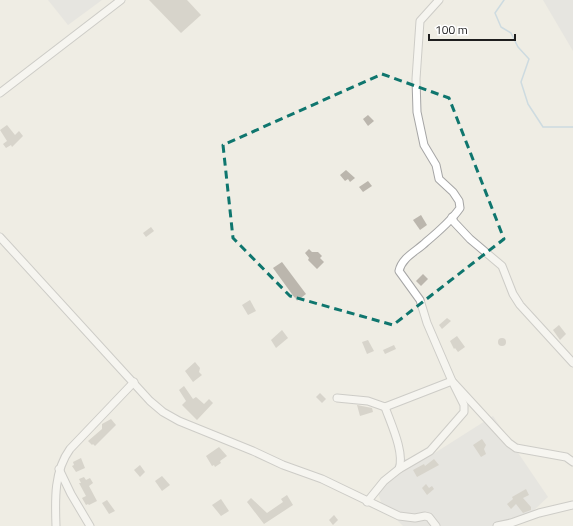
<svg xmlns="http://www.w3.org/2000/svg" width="573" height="526" font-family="'Titillium Web',sans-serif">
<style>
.residential{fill:#dcdbdb}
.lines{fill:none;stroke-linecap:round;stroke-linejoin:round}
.stream{stroke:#a5c5dc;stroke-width:1.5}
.building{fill:#bbb6ad}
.minor-casing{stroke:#a5a5a5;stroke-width:9}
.minor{stroke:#fff;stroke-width:7}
.marked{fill:none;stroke:#0f766e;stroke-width:3;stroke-dasharray:8 5;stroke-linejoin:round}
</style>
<rect width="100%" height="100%" fill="#efede4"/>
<g class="residential">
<polygon points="48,0 102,0 68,25"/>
<polygon points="543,0 573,0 573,51"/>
<polygon points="493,416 548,497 533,511 508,526 403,526 382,505 377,490 399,460 430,456"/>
</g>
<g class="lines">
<polyline class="stream" points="504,0 495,13 501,27 511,33 518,47 529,59 521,82 528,104 543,127 573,127"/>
</g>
<g class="building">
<polygon points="149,0 187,0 201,15 181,33"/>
<polygon points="368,115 374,121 368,126 363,119"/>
<polygon points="7,125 15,135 19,131 23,136 12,147 11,145 6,148 3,144 7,141 0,130"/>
<polygon points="346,170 355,178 350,182 348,179 345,181 340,175"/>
<polygon points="368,181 372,186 363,192 359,187"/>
<polygon points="421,215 427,225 420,230 413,220"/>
<polygon points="151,227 154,231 146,237 143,233"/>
<polygon points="309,249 312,252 318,252 322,256 320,258 324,262 317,269 308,260 309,258 305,253"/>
<polygon points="282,262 306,294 297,301 273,268"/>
<polygon points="423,274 428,279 421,286 416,281"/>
<polygon points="250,300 256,311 248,315 242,305"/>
<polygon points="447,318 451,321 442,329 439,325"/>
<polygon points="559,325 566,334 560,340 553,330"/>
<polygon points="282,330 288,338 276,348 271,340"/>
<polygon points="457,336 465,347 458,352 455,348 454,349 450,341"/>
<circle cx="502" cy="342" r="4"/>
<polygon points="368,340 374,351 367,354 362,342"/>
<polygon points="394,345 396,349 385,354 383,350"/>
<polygon points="195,362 200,368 199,372 202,375 193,382 185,371"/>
<polygon points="184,386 193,399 196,397 204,404 209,399 213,403 197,420 182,405 186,401 179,390"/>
<polygon points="320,393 326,399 322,403 316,397"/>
<polygon points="357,405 372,408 373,412 360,416"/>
<polygon points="111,419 116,425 95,446 93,444 92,445 88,441 102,429 102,424"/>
<polygon points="482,439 486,445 484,449 486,454 481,457 473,445"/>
<polygon points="219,447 227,456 220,461 221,463 215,467 214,465 212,466 206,456"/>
<polygon points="81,458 85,468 76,472 72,466 74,465 73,462"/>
<polygon points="434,459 439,465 417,477 413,470 424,464 425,466"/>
<polygon points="140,465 145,472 140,477 134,470"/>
<polygon points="162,476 170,485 162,491 155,481"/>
<polygon points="84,477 86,480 90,478 93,483 89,486 97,501 89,505 88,504 86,505 82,498 86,496 79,483 81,483 79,479"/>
<polygon points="426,484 429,488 432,486 434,489 427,495 422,488"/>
<polygon points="526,489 529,495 523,498 531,507 531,510 523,513 516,504 511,509 507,504 513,499 512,497"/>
<polygon points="287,495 293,505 264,524 247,502 251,498 267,513 283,502 281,499"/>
<polygon points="221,499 229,511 221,516 212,505"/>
<polygon points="107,500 115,511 109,514 102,503"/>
<polygon points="334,515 338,520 333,525 329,520"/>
</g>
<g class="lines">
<g class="minor-casing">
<g id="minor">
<path d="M439,0L420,21L416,79L417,112L424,145L436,165L439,179L453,192L459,201L460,208C451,221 438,232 426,242C417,251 402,257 399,271L420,300L427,323L452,381L475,406L509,443L516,448L566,457L573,462"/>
<polyline points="0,93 121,0"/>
<polyline points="452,217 454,222 470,239 502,266 513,294 520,305 573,363"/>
<polyline points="0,237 150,401 163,412 179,421 253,451 283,465 322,479 399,516 415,518 425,516 429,517 436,526"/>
<polyline points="337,398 368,401 385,407 452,381 464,405 464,412 430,451 399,469 384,481 367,502"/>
<path d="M385,407C391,424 405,453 399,469"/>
<polyline points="59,469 71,494 90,526"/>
<path d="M56,526C55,499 54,471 70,449L134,382"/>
<polyline points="497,526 511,523 539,513 573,505"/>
</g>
</g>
<use href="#minor" class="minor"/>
</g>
<path d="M0 0H573V526H0ZM382,74L449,98L504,239L393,325L290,296L233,238L223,145Z" fill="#efede4" fill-opacity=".55" fill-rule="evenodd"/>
<path class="marked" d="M382,74L449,98L504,239L393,325L290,296L233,238L223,145Z"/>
<path d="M429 34v6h86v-6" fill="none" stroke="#1e1e1e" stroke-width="2"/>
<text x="435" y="34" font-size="12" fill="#1e1e1e" stroke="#ffffff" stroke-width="3" paint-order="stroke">100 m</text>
</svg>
